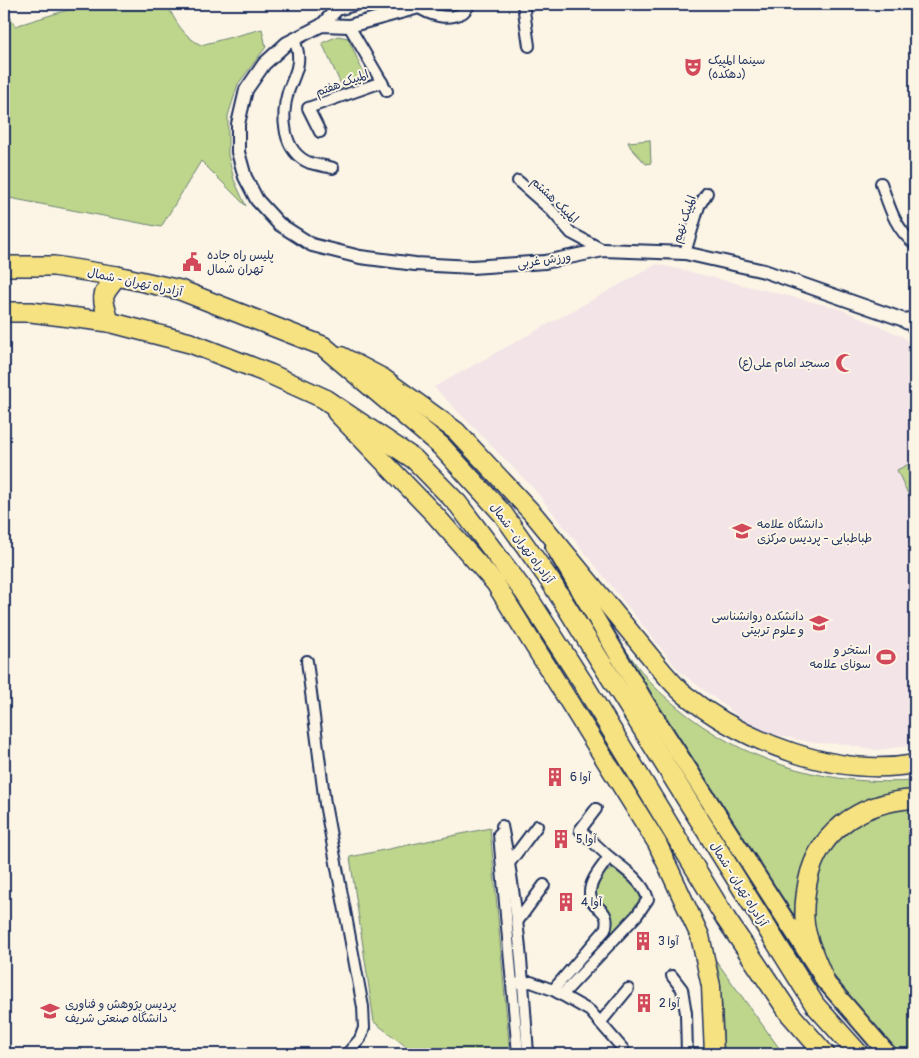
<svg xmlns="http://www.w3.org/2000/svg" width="919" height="1058" font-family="Pangolin,'Playpen Sans Arabic',sans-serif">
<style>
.built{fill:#f3e4e7}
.green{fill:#bed58c;stroke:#6c8275}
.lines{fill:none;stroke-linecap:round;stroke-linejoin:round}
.minor-casing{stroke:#1b2f5e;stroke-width:14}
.tertiary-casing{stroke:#1b2f5e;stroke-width:16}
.secondary-casing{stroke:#1b2f5e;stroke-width:19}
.primary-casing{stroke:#1b2f5e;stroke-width:20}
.trunk-casing{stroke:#1b2f5e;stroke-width:21}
.motorway-casing{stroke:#1b2f5e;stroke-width:22}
.minor{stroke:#fcf5e5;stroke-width:10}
.tertiary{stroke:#fcf5e5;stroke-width:12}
.secondary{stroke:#fcf5e5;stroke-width:15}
.primary{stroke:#f7e281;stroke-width:16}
.trunk{stroke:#f7e281;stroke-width:18}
.motorway{stroke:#f7e281;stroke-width:19}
.labels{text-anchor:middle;stroke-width:4;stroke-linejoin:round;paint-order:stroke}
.poi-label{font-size:12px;fill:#1b2f5e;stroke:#fcf5e5;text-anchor:start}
.street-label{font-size:12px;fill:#1b2f5e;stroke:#fcf5e5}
</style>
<rect width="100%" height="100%" fill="#fcf5e5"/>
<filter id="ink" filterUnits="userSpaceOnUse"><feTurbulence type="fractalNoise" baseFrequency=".02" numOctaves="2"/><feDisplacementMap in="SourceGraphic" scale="10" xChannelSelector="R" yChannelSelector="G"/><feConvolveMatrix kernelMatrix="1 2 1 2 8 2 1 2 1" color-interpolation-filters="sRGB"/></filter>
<g filter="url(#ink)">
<polygon class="built" points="657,264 838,308 902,336 915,348 915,745 877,750 843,744 814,743 758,731 680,672 534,489 434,387"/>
<g class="green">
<path d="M4,4L15,26L87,4H167C175,21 183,36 201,45L262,29L266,47L238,84L228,116V155L234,180L246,206L201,161L161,227L4,197Z"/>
<polygon points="338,36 348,38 367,81 344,91 322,43"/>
<polygon points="650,140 651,163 646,164 631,148 628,142"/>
<polygon points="915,461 915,509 897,470"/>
<path d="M623,646C632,658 640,671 650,682C662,695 677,707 690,717C756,766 833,786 915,781V792L901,793L808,854C797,877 795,899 795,923L725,817L622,647Z"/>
<polygon points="915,808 915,1054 897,1054 883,1040 823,961 813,924 813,898 821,866 833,847 849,832 867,819 885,812"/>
<polygon points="490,828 510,1054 416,1054 374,1022 350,857"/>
<path d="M613,869L620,870L641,892L639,904L621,930L608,934C615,926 613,916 608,907C588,900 598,885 605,872Z"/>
<polygon points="712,955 782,1052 784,1054 724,1054 722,1005"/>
</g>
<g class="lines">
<g class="minor-casing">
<g id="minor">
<polyline points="523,4 529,46"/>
<path d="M418,7C429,15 448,21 462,13C465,12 468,6 470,4"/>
<polyline points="349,26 387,91"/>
<path d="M294,39C295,44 298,49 298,54C300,67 292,80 288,92C281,116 282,152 310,163C317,165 326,166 333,168"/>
<polyline points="320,132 308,108 382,82"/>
<polyline points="518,181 551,210 571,233 603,250"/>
<path d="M881,183C889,206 895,229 915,244"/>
<polyline points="685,253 699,206 707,193"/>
<polyline points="307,661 325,804 363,1007 364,1028 360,1039 347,1054"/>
<polyline points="596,809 580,830 609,857"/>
<path d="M502,826C518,901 523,978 528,1054"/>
<polyline points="499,834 518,1054"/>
<polyline points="510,862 537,826"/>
<polyline points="517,922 544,885"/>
<polyline points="672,976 682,989 686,1013 687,1054"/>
<polyline points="519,983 531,982 553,990 590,1011 623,1049 619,1054"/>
<path d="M553,990L605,930C613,907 589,910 590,892C590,880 603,866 609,857C623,868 643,881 648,899L637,915L562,995"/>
<polyline points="600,1023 628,989"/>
</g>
</g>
<g class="tertiary-casing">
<g id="tertiary">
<polyline points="430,4 349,26 322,25 287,43 264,64 246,90 238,124 238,152 245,177 257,200 279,224 312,245 360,257 415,264 472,267 545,262 603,250 685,253 764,271 907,321 915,328"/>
<polyline points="322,25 337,9 355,4"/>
</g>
</g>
<g class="secondary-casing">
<polyline id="secondary" points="907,321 915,320"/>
</g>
<g class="primary-casing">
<polyline id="primary" points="554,547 646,703 825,981 888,1054"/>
</g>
<g class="trunk-casing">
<g id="trunk">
<path d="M341,356L383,378L456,431L535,516L663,672C670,680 677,688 684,694C745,743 837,778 915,764"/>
<polyline points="336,412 436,516 495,583 657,843 700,936 711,986 714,1054"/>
<path d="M825,981C819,966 811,950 807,934C803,921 804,906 806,892C813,833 859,802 915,799"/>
</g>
</g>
<g class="motorway-casing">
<g id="motorway">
<polyline points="4,266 54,266 117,276 180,290 323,346 441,446 503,514 551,582 815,1005 859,1054"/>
<polyline points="4,312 31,312 109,322 190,343 270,374 323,398 414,459 458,504 525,593 583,683 726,919 790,1014 825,1054"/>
<path d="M109,322C103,295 98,299 117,276"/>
</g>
</g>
<use href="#minor" class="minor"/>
<use href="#tertiary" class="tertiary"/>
<use href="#secondary" class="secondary"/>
<use href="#primary" class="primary"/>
<use href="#trunk" class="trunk"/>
<use href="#motorway" class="motorway"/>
</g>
</g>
<defs>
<g id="theatre-bare" transform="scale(1.5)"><path d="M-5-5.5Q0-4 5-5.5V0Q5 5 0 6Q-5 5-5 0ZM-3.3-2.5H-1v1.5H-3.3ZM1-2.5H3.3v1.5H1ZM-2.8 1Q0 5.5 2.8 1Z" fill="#d1495b" stroke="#fcf5e5" stroke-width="2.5" paint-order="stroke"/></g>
<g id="civic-bare" transform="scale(1.5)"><path d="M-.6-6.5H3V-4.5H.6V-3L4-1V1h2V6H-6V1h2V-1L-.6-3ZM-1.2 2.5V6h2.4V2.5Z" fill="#d1495b" stroke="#fcf5e5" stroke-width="2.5" paint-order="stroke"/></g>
<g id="mosque-bare" transform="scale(1.5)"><path d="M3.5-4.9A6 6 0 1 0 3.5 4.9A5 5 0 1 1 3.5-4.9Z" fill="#d1495b" stroke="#fcf5e5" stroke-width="2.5" paint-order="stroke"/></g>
<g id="university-bare" transform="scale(1.5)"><path d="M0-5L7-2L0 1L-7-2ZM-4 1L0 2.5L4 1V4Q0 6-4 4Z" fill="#d1495b" stroke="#fcf5e5" stroke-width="2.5" paint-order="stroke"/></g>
<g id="stadium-bare" transform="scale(1.5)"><path d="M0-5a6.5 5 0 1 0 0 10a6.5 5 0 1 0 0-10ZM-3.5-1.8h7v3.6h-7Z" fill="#d1495b" stroke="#fcf5e5" stroke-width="2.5" paint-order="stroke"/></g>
<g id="building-bare" transform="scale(1.5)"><path d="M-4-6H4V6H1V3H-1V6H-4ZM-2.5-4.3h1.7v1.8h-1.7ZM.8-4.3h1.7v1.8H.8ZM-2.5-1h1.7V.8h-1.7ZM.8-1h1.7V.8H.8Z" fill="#d1495b" stroke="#fcf5e5" stroke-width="2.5" paint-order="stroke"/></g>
</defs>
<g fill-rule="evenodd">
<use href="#theatre-bare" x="693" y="67"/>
<use href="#civic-bare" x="192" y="262"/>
<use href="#mosque-bare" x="845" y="363"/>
<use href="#university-bare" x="742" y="531"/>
<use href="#university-bare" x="819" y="623"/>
<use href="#stadium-bare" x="886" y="657"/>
<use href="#building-bare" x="555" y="777"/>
<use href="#building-bare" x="561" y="839"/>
<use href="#building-bare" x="566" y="902"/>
<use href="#building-bare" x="643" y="941"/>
<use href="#building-bare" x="644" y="1003"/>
<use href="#university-bare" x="50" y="1011"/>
</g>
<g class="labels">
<g class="poi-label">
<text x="708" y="64">سینما المپیک<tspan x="708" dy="14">(دهکده)</tspan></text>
<text x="207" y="259">پلیس راه جاده<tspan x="207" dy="14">تهران شمال</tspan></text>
<text x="830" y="367" text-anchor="end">مسجد امام علی(ع)</text>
<text x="757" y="528">دانشگاه علامه<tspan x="757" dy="14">طباطبایی - پردیس مرکزی</tspan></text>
<text x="804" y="620" text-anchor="end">دانشکده روانشناسی<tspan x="804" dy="14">و علوم تربیتی</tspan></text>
<text x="871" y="654" text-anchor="end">استخر و<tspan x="871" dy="14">سونای علامه</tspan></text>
<text x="570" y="781">آوا 6</text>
<text x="576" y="843">آوا 5</text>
<text x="581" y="906">آوا 4</text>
<text x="658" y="945">آوا 3</text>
<text x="659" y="1007">آوا 2</text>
<text x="65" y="1008">پردیس پژوهش و فناوری<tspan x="65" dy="14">دانشگاه صنعتی شریف</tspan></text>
</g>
<g class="street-label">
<text transform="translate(342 83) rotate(-20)" y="4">المپیک هفتم</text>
<text transform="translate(555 200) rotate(44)" y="4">المپیک هشتم</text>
<text transform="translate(684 219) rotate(-71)" y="4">المپیک نهم</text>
<text transform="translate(544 260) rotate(-8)" y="4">ورزش غربی</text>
<text transform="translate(135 282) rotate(12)" y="4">آزادراه تهران - شمال</text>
<text transform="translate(522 543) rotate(53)" y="4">آزادراه تهران - شمال</text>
<text transform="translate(739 884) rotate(58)" y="4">آزادراه تهران - شمال</text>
</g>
</g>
<rect width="919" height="1058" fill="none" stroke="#fcf5e5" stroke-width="20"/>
<rect x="10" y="10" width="899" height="1038" fill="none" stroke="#1b2f5e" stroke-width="2" filter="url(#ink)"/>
</svg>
